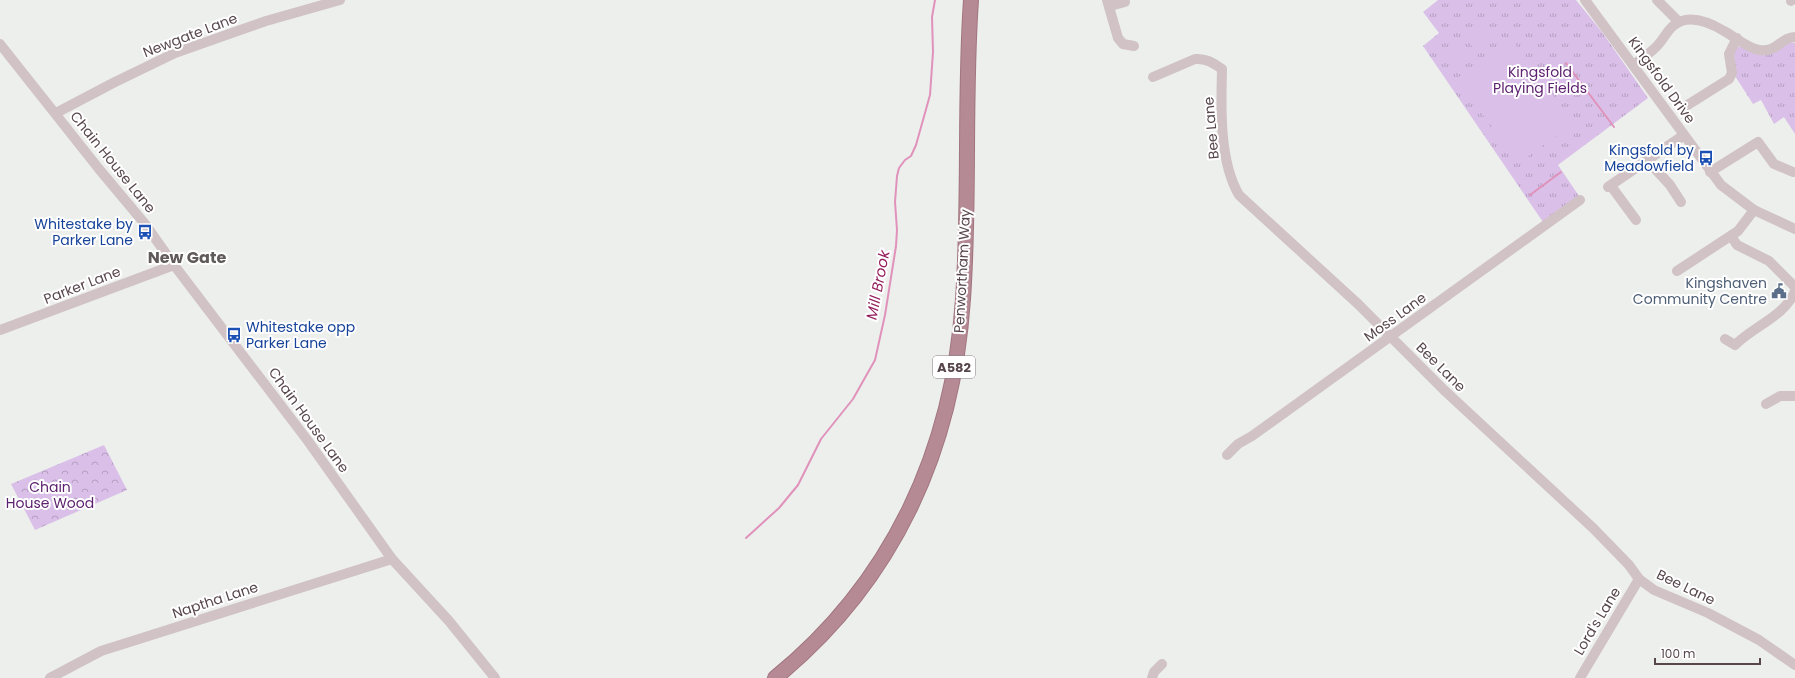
<svg xmlns="http://www.w3.org/2000/svg" width="1795" height="678" font-family="Poppins,sans-serif">
<style>
.forest{fill:url(#forest-crowns)}
.park{fill:url(#park-tufts)}
.garden{fill:#dac0e8}
.lines{fill:none;stroke-linecap:round;stroke-linejoin:round}
.stream{stroke:#e092bb;stroke-width:2}
.highway-casing{stroke:#a1757f;stroke-width:16}
.minor{stroke:#d0c2c5;stroke-width:10}
.highway{stroke:#b68a94;stroke-width:14}
.labels{text-anchor:middle;stroke-width:4;stroke-linejoin:round;paint-order:stroke}
.shield{fill:#fff;stroke:#897e82;stroke-width:1}
.shield-label{font-size:13px;font-weight:bold;fill:#57474c}
.street-label{font-size:14px;fill:#57474c;stroke:#fff}
.park-label{font-size:14px;fill:#5d226f;stroke:#fff}
.transit-label{font-size:14px;fill:#164399;stroke:#fff;text-anchor:end}
.service-label{font-size:14px;fill:#4e5e75;stroke:#fff;text-anchor:end}
.water-label{font-size:15px;font-style:italic;fill:#941d5c;stroke:#fff}
.quarter-label{font-size:16px;font-weight:bold;fill:#615a5b;stroke:#fff}
</style>
<defs>
<pattern id="forest-crowns" width="20" height="18" patternUnits="userSpaceOnUse"><rect width="20" height="18" fill="#dac0e8"/><path d="M2 6a3 3 0 1 1 6 0M12 15a3 3 0 1 1 6 0" fill="none" stroke="#b49ebe"/></pattern>
<pattern id="park-tufts" width="24" height="20" patternUnits="userSpaceOnUse"><rect width="24" height="20" fill="#dac0e8"/><path d="M3 7l-1-3M5 7V3M7 7l1-3M15 17l-1-3M17 17v-4M19 17l1-3" fill="none" stroke="#b49ebe"/></pattern>
</defs>
<rect width="100%" height="100%" fill="#edefed"/>
<polygon class="forest" points="104,445 127,490 35,530 11,484"/>
<g class="park">
<polygon points="1438,0 1576,0 1602,32 1648,98 1558,165 1579,196 1543,222 1423,46 1439,33 1423,12"/>
<path d="M1791,42L1795,43V134L1784,117L1774,124L1761,100L1753,104L1735,76L1734,52L1736,47C1746,45 1755,55 1766,55C1777,54 1782,44 1791,42Z"/>
</g>
<g class="garden">
<polygon points="1476,25 1483,27 1492,38 1475,50 1466,39 1468,31"/>
<polygon points="1511,39 1574,123 1519,163 1456,79"/>
<polygon points="1451,44 1467,47 1468,51 1466,55 1458,60 1457,64 1453,65 1450,63 1452,56 1448,51"/>
</g>
<g class="lines">
<g class="stream">
<polyline points="1566,63 1614,127"/>
<polyline points="1530,195 1561,172"/>
<polyline points="746,538 779,508 798,485 821,439 853,399 875,360 885,315 896,246 897,230 895,202 897,176 899,168 905,160 911,156 916,145 930,95 933,52 932,17 935,0"/>
</g>
<g class="highway-casing">
<path id="highway" d="M775,678C893,582 953,450 963,299C970,200 964,99 971,0"/>
</g>
<g class="minor">
<polyline points="1107,0 1118,38 1123,44 1134,46"/>
<polyline points="1585,0 1721,185 1754,210 1795,229"/>
<polyline points="1657,0 1679,22"/>
<polyline points="1791,1 1792,0"/>
<polyline points="1110,6 1125,2"/>
<polyline points="0,44 99,169 145,224 174,265 308,441 392,559 449,621 495,678"/>
<path d="M1633,65C1641,59 1649,54 1655,48C1662,42 1666,32 1673,26C1688,13 1709,22 1724,31C1735,37 1747,48 1759,50C1777,53 1781,37 1795,37"/>
<path d="M1153,77L1195,59C1206,58 1213,63 1222,69C1221,107 1219,161 1239,195L1358,304L1444,390L1593,528L1629,565L1639,579L1654,590L1708,613L1759,640L1795,665"/>
<polyline points="1686,106 1729,79 1732,73 1729,54 1737,38"/>
<polyline points="56,113 115,82 175,53 266,21 340,0"/>
<polyline points="1647,160 1670,185 1681,202"/>
<polyline points="1710,172 1758,142 1774,164 1793,172"/>
<polyline points="1611,186 1636,220"/>
<polyline points="1608,187 1684,135"/>
<polyline points="1731,236 1737,245 1769,261 1795,287"/>
<polyline points="1677,271 1738,231 1754,210"/>
<polyline points="0,330 174,265"/>
<path d="M1725,339L1735,345C1754,326 1785,316 1795,291"/>
<polyline points="1766,404 1780,396 1795,396"/>
<polyline points="1227,455 1238,444 1252,436 1580,200"/>
<polyline points="50,678 101,651 392,559"/>
<polyline points="1152,678 1154,672 1162,664"/>
<polyline points="1580,678 1639,579"/>
</g>
<use href="#highway" class="highway"/>
</g>
<defs>
<g id="bus-bare" transform="scale(1.2)"><path d="M-5-6H5V4H4V6H2V4H-2V6H-4V4H-5ZM-3.5-4V0h7V-4ZM-3.5 1.2v1.5H-2V1.2ZM2 1.2v1.5H3.5V1.2Z" fill="#1a4fb4" stroke="#fff" stroke-width="2.5" paint-order="stroke"/></g>
<g id="civic-bare" transform="scale(1.2)"><path d="M-.6-6.5H3V-4.5H.6V-3L4-1V1h2V6H-6V1h2V-1L-.6-3ZM-1.2 2.5V6h2.4V2.5Z" fill="#5c6f8a" stroke="#fff" stroke-width="2.5" paint-order="stroke"/></g>
</defs>
<g fill-rule="evenodd">
<use href="#bus-bare" x="1706" y="158"/>
<use href="#bus-bare" x="145" y="232"/>
<use href="#civic-bare" x="1779" y="291"/>
<use href="#bus-bare" x="234" y="335"/>
</g>
<g class="labels">
<rect class="shield" x="933" y="356" width="42" height="22" rx="3"/>
<g class="shield-label">
<text x="954" y="372">A582</text>
</g>
<g class="street-label">
<text transform="translate(190 35) rotate(-21)" y="5">Newgate Lane</text>
<text transform="translate(1662 80) rotate(54)" y="5">Kingsfold Drive</text>
<text transform="translate(1211 128) rotate(-95)" y="5">Bee Lane</text>
<text transform="translate(113 162) rotate(51)" y="5">Chain House Lane</text>
<text transform="translate(962 271) rotate(-87)" y="5">Penwortham Way</text>
<text transform="translate(82 285) rotate(-21)" y="5">Parker Lane</text>
<text transform="translate(1395 317) rotate(-36)" y="5">Moss Lane</text>
<text transform="translate(1441 367) rotate(45)" y="5">Bee Lane</text>
<text transform="translate(309 420) rotate(54)" y="5">Chain House Lane</text>
<text transform="translate(1686 587) rotate(26)" y="5">Bee Lane</text>
<text transform="translate(215 600) rotate(-18)" y="5">Naptha Lane</text>
<text transform="translate(1597 621) rotate(-59)" y="5">Lord's Lane</text>
</g>
<g class="park-label">
<text x="1540" y="77">Kingsfold<tspan x="1540" dy="16">Playing Fields</tspan></text>
<text x="50" y="492">Chain<tspan x="50" dy="16">House Wood</tspan></text>
</g>
<g class="transit-label">
<text x="1694" y="155">Kingsfold by<tspan x="1694" dy="16">Meadowfield</tspan></text>
<text x="133" y="229">Whitestake by<tspan x="133" dy="16">Parker Lane</tspan></text>
<text x="246" y="332" text-anchor="start">Whitestake opp<tspan x="246" dy="16">Parker Lane</tspan></text>
</g>
<g class="service-label">
<text x="1767" y="288">Kingshaven<tspan x="1767" dy="16">Community Centre</tspan></text>
</g>
<g class="water-label">
<text transform="translate(878 285) rotate(-79)" y="5">Mill Brook</text>
</g>
<g class="quarter-label">
<text x="187" y="263">New Gate</text>
</g>
</g>
<path d="M1655 658v6h105v-6" fill="none" stroke="#57474c" stroke-width="2"/>
<text x="1661" y="658" font-size="12" fill="#57474c" stroke="#ffffff" stroke-width="3" paint-order="stroke">100 m</text>
</svg>
